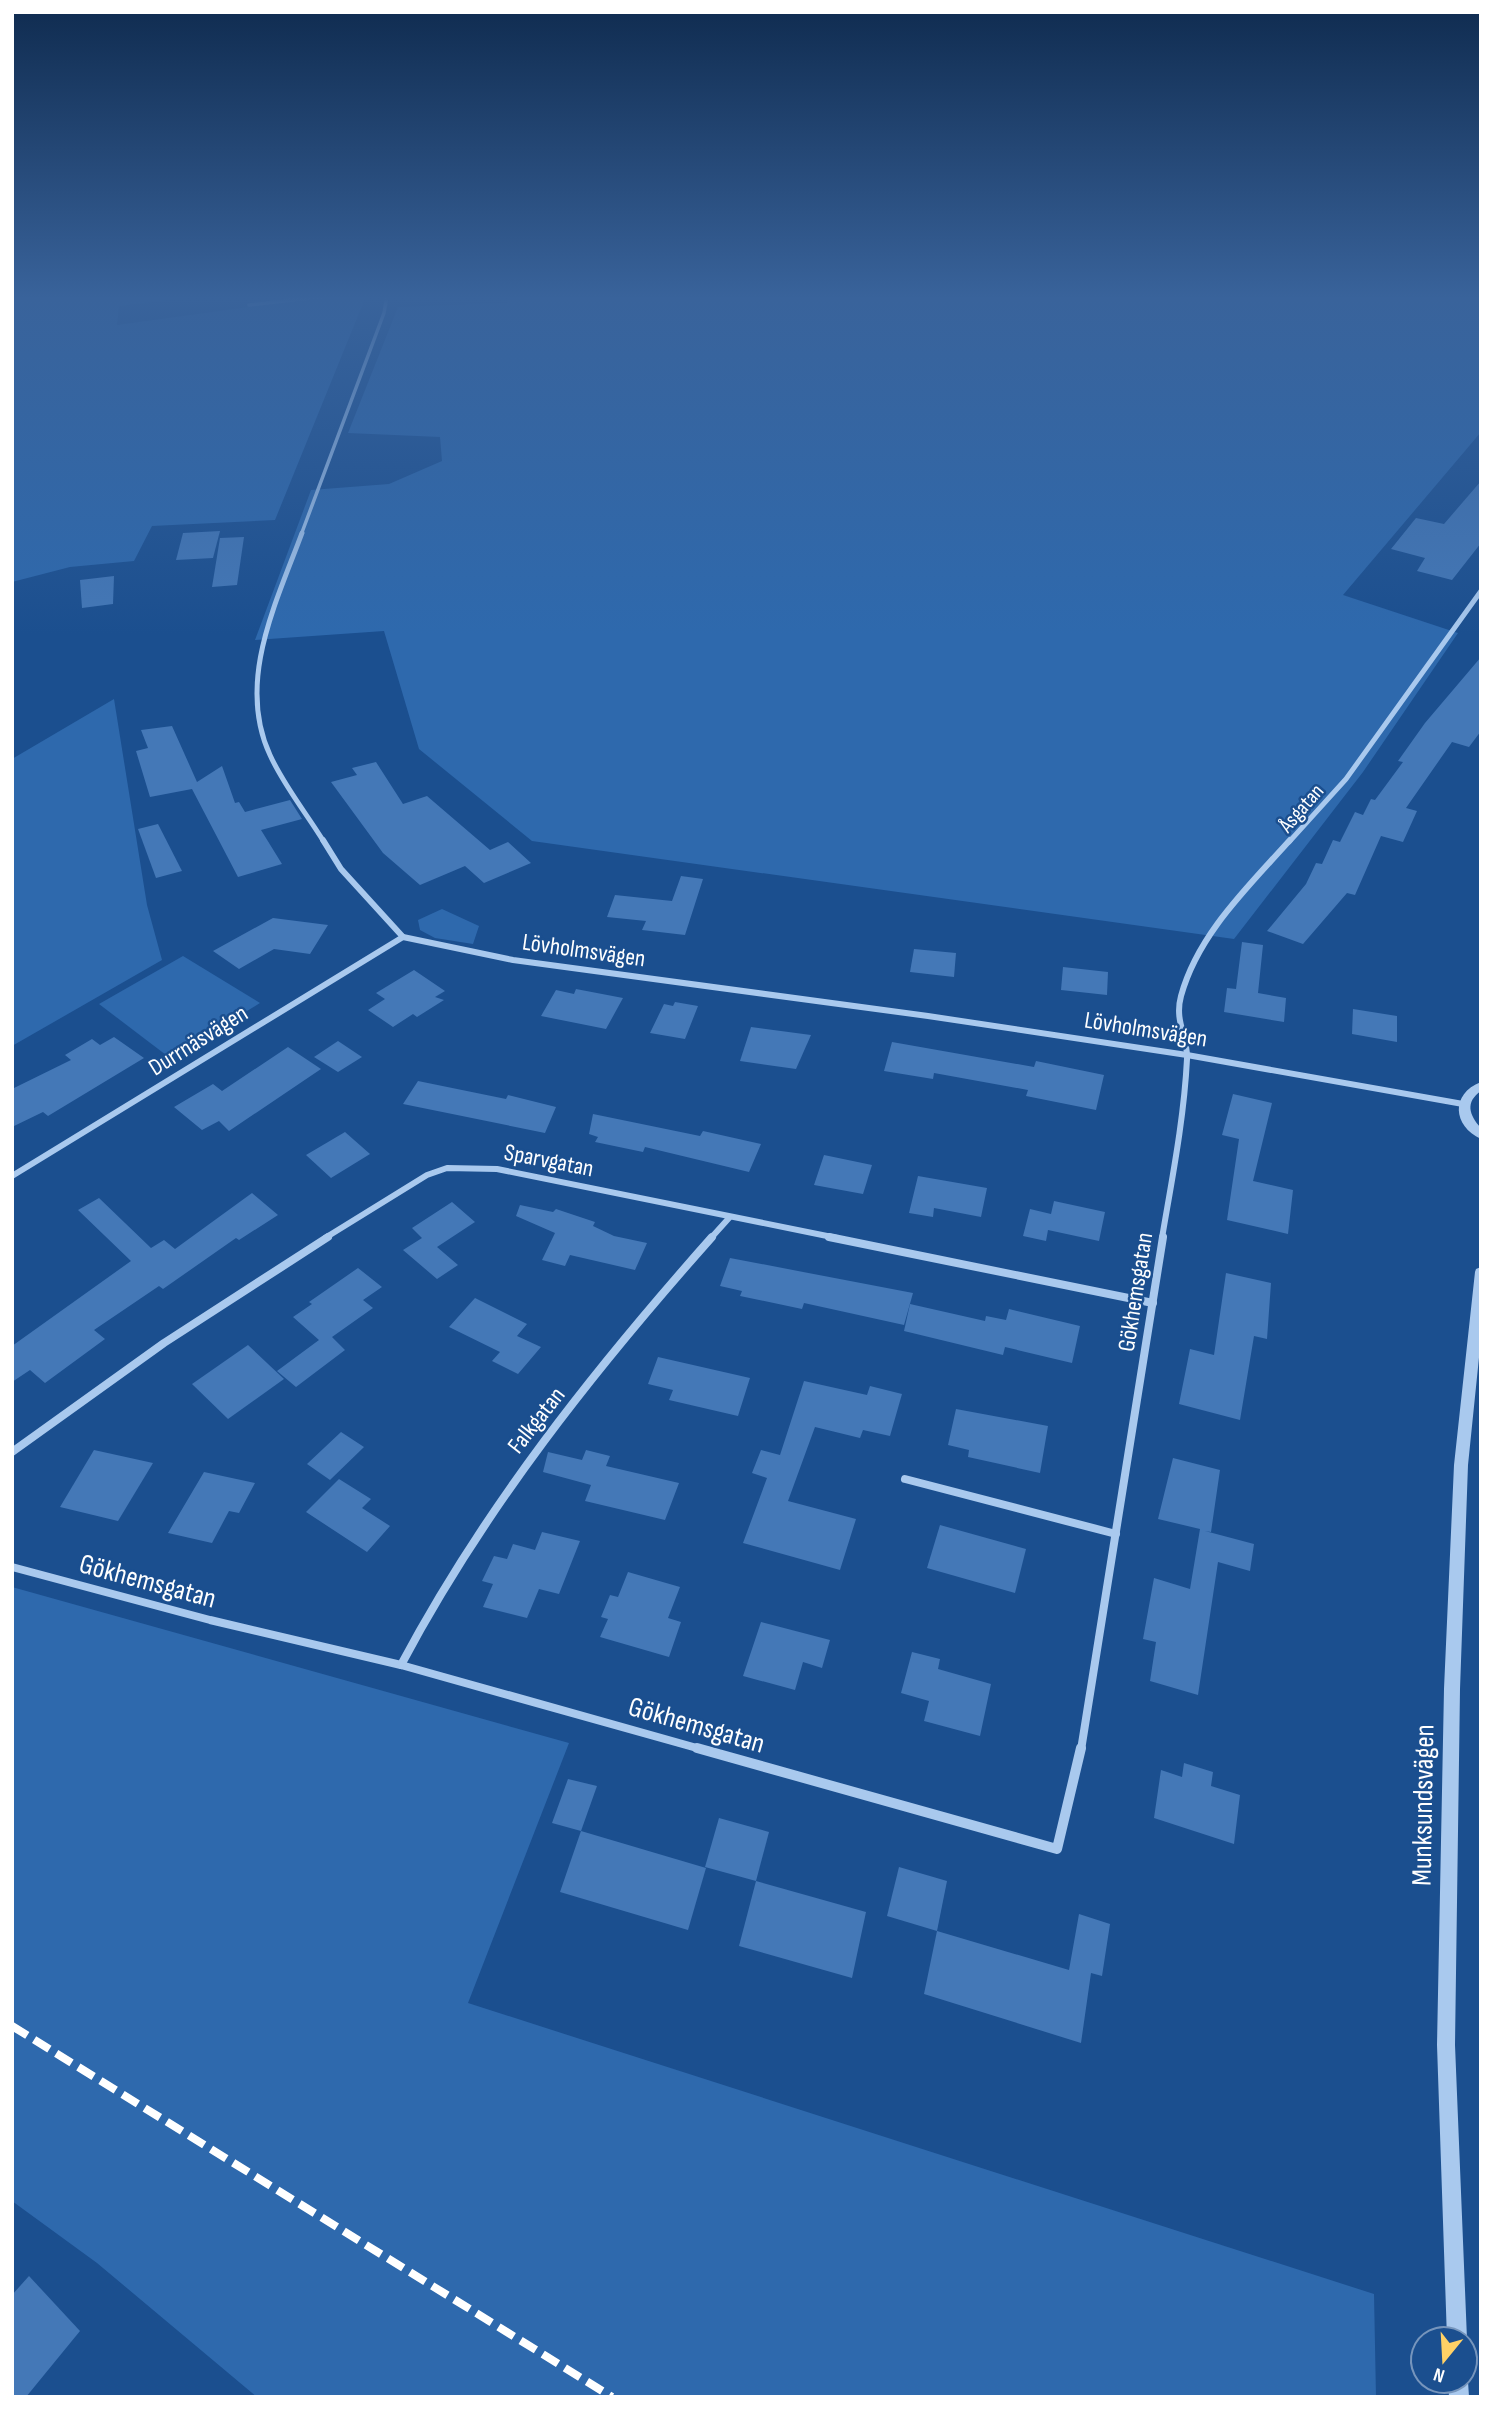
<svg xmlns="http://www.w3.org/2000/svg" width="1493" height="2409" font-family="'Sofia Sans Condensed',sans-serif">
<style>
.green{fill:#2e69ad}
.building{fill:#4478b7}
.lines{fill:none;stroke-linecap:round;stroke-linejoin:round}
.minor-far4{stroke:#a9c9ee;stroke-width:3.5}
.minor-far3{stroke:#a9c9ee;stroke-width:5}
.minor-far2{stroke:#a9c9ee;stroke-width:6}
.minor-far1{stroke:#a9c9ee;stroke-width:8}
.minor{stroke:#a9c9ee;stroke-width:10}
.tertiary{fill:#a9c9ee;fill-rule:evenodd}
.rail{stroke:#fff;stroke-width:8;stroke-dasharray:18 8;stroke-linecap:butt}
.labels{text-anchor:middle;stroke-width:5;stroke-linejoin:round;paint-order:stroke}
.far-street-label{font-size:21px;fill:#fff;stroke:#1b4f8f}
.street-label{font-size:24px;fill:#fff;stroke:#1b4f8f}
.near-street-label{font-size:28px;fill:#fff;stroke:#1b4f8f}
</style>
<rect width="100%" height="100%" fill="#1b4f8f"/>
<g class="green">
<polygon points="12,296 203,296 119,306 117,325 330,296 366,296 275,520 152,526 134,561 70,567 12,582"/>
<polygon points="508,296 1481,296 1481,432 1343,595 1458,633 1363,772 1234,939 532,841 419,749 384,631 255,640 311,490 389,484 442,461 440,437 348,433 398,307 507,303"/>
<polygon points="114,699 147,905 162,960 12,1046 12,759"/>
<polygon points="442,909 479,926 473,944 435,938 420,930 418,920"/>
<polygon points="183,956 260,1003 170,1058 99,1004"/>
<polygon points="12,1587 569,1743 468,2003 1374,2294 1376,2397 257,2397 97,2263 12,2201"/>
</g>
<g class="building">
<polygon points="1481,481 1481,543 1452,580 1417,571 1425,558 1391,549 1416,518 1444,524"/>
<polygon points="220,531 213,558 176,560 183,533"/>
<polygon points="244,537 237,585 212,587 220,538"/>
<polygon points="114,576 113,604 82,608 80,580"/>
<polygon points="1481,657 1481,731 1469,747 1452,742 1406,808 1417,811 1403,842 1381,836 1355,895 1347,893 1303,944 1267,931 1306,884 1316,863 1322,864 1333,840 1340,842 1355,812 1363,815 1371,799 1375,800 1403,762 1398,761 1425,723"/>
<polygon points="172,726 197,782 222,766 235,803 239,802 245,812 290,800 302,819 261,830 282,864 238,877 192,789 150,797 136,751 148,748 141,730"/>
<polygon points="376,762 403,804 427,796 490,850 508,842 531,863 484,883 465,866 420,885 383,853 331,782 357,775 352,768"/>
<polygon points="158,824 182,871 156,878 138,829"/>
<polygon points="681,876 703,879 685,935 642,930 646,921 607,917 615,895 672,901"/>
<polygon points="273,918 328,925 310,954 274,949 239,969 213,951"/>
<polygon points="1242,942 1263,945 1258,993 1286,998 1284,1022 1224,1012 1227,988 1236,989"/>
<polygon points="914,949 956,953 954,977 910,972"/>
<polygon points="1063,967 1108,972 1107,995 1061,990"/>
<polygon points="414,970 445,991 435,997 444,1000 417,1017 413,1014 393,1027 368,1010 385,999 376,993"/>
<polygon points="576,989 623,998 606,1029 541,1016 556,990 574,994"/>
<polygon points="675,1002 698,1006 685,1039 650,1033 664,1004 673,1006"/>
<polygon points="1353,1009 1397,1016 1397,1042 1352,1034"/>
<polygon points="751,1027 811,1035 796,1069 740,1061"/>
<polygon points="114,1037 144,1058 48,1116 43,1112 12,1127 12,1089 71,1060 65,1055 92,1039 100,1045"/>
<polygon points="338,1041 362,1057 338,1072 314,1057"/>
<polygon points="892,1042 1034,1067 1036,1061 1104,1075 1096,1110 1026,1096 1028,1090 934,1073 933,1079 884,1071"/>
<polygon points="288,1047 321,1069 229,1131 219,1121 202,1130 174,1107 213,1084 222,1091"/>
<polygon points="418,1081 506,1099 508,1095 556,1107 545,1133 403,1104"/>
<polygon points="1233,1094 1272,1103 1253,1181 1293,1190 1288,1234 1227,1220 1239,1139 1222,1135"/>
<polygon points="593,1114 700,1136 703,1131 761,1144 749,1172 645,1147 643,1152 595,1142 598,1137 589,1134"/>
<polygon points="345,1132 370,1154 331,1178 306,1155"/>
<polygon points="824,1155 872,1165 863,1194 814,1185"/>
<polygon points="918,1176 987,1188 981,1217 934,1208 933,1217 909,1213"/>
<polygon points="252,1193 278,1215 239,1240 236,1238 163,1289 159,1286 94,1330 105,1339 45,1383 30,1370 12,1382 12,1346 131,1261 78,1210 99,1198 151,1248 164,1240 175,1249"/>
<polygon points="1054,1201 1105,1212 1099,1241 1048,1230 1046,1241 1023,1236 1030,1209 1051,1214"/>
<polygon points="452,1202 475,1222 437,1247 458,1265 437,1279 403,1250 422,1238 412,1228"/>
<polygon points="520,1205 553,1212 556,1209 595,1222 593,1226 614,1236 647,1243 635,1270 570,1255 565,1266 542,1260 555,1233 516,1216"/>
<polygon points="730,1258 913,1293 904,1325 804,1303 802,1309 740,1296 742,1291 720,1286"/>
<polygon points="358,1268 382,1287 363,1300 373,1308 332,1337 345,1350 296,1387 277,1371 319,1340 293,1317 312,1304 309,1302"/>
<polygon points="1226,1273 1271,1283 1267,1339 1254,1336 1240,1420 1179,1404 1190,1349 1214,1355"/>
<polygon points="475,1298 527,1324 517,1336 541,1347 518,1374 492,1361 500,1352 449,1327"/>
<polygon points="910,1304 985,1321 986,1316 1006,1320 1009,1309 1080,1326 1072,1363 1005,1347 1003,1355 904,1331"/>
<polygon points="248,1345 284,1379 228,1419 192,1384"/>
<polygon points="658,1357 750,1378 738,1416 669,1400 673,1390 648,1384"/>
<polygon points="804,1381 867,1395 870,1386 902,1394 890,1436 863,1430 860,1438 815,1427 788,1501 856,1519 840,1570 743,1543 767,1478 752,1473 761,1450 780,1455"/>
<polygon points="956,1409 1048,1426 1040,1473 968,1457 969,1450 948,1445"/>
<polygon points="341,1432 364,1447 330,1480 307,1464"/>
<polygon points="94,1450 153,1463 118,1521 60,1507"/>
<polygon points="586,1450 610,1456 606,1466 679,1483 665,1520 585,1501 591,1485 543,1472 548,1452 582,1460"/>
<polygon points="1173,1458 1220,1470 1211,1532 1205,1531 1254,1544 1250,1571 1218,1562 1198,1695 1150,1681 1156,1642 1143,1639 1154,1578 1190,1589 1200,1529 1158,1519"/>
<polygon points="204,1472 255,1483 239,1513 229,1511 212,1543 168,1533"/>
<polygon points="339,1479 371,1499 362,1508 390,1526 367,1552 306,1512"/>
<polygon points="940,1525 1026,1549 1015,1593 927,1568"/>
<polygon points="542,1532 580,1541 559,1594 539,1589 527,1618 483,1607 493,1584 482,1581 494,1556 507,1559 513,1544 535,1550"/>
<polygon points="628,1572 680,1587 668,1618 681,1622 669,1657 600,1637 608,1619 601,1617 610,1595 618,1597"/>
<polygon points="761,1622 830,1640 822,1668 803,1662 795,1690 743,1676"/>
<polygon points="912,1652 940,1659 938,1669 991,1684 980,1736 924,1721 929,1701 901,1693"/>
<polygon points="1184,1763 1213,1772 1211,1786 1240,1795 1234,1844 1154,1818 1161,1770 1182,1777"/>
<polygon points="568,1779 597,1786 581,1831 552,1823"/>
<polygon points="719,1818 769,1832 756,1881 705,1867"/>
<polygon points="581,1831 706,1868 688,1930 560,1892"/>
<polygon points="899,1867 947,1881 937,1931 887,1916"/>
<polygon points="756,1881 866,1912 852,1978 739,1946"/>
<polygon points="1079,1914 1110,1924 1102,1976 1091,1973 1081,2043 924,1994 937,1931 1069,1970"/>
<polygon points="29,2276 80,2331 26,2397 12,2397 12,2295"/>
</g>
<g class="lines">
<g class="minor-far4">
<polyline points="249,305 327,296"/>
<polyline points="301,535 384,313 387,296"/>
</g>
<g class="minor-far3">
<path d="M302,533C276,603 236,682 270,755C284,786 307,814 324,842"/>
<polyline points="1289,842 1346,779 1481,591"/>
</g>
<g class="minor-far2">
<polyline points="323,840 341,869 403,937 513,960 928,1016 1187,1055 1463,1104"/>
<polyline points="12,1176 403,937"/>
<polyline points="325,1238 427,1175 447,1168 497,1169 837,1238"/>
<polyline points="711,1238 729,1218"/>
<path d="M1162,1238C1172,1179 1184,1119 1187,1059C1188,1036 1174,1022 1181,996C1198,934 1248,887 1290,840"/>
</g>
<g class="minor-far1">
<polyline points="829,1237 1153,1303"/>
<polyline points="12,1452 164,1343 328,1237"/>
<polyline points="905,1479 1116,1534"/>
<polyline points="12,1567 210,1620 401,1665 704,1750"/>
<path d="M401,1665C485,1507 594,1370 712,1237"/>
<polyline points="1081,1750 1163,1237"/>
</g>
<polyline class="minor" points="697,1748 1057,1849 1081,1748"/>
<g class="tertiary">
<path d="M1481,1082V1091C1465,1102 1469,1115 1481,1128V1139C1453,1126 1450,1094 1481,1082Z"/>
<polygon points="1481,1267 1481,1338 1468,1465 1460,1689 1455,2045 1467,2339 1465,2344 1465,2339 1447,2339 1437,2045 1444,1689 1454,1465 1475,1272 1476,1269"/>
<polygon points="1465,2374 1468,2381 1469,2397 1449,2397 1448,2381 1465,2381"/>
</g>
<polyline class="rail" points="12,2026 612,2397"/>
</g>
<linearGradient id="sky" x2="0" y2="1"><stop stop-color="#0f2b4f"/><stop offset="0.47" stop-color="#39639b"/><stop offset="1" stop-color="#39639b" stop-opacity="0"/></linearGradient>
<rect width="1493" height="634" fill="url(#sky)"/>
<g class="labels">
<g class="far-street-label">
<text transform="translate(1301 808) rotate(-49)" y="7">Åsgatan</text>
</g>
<g class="street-label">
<text transform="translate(584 950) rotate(8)" y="8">Lövholmsvägen</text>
<text transform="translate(1146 1029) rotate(9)" y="8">Lövholmsvägen</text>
<text transform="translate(198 1040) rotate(-32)" y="8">Durrnäsvägen</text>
<text transform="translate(549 1160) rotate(11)" y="8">Sparvgatan</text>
<text transform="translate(1135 1292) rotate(-81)" y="8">Gökhemsgatan</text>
<text transform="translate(536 1420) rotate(-52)" y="8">Falkgatan</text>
</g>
<g class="near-street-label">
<text transform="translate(148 1580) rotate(15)" y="10">Gökhemsgatan</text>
<text transform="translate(697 1724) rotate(16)" y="10">Gökhemsgatan</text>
<text transform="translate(1422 1805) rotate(-89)" y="10">Munksundsvägen</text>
</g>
</g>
<rect width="1493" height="2409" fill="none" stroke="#ffffff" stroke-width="28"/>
<g transform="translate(1444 2360) rotate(198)"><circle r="33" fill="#1b4f8f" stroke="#7695bc" stroke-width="2"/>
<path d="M0-5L12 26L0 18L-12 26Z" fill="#ffd166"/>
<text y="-10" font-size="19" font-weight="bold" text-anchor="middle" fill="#ffffff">N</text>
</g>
</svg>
